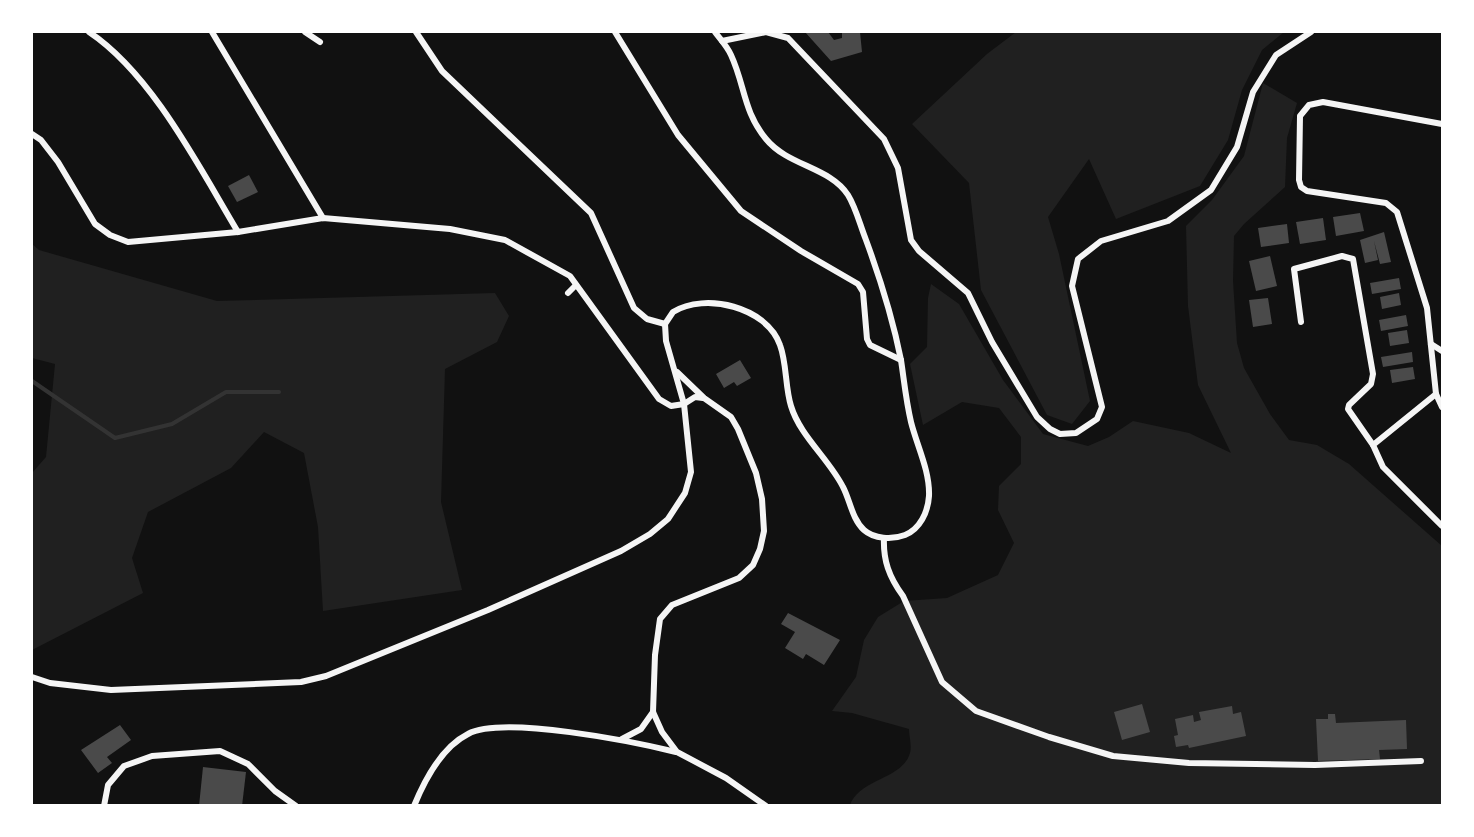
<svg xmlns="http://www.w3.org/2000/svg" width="1474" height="837" font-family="Spectral,serif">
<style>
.green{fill:#202020}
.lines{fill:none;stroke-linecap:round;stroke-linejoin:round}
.stream{stroke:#333;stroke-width:4}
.building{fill:#4a4a4a}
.minor{stroke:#f5f5f5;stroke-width:6}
</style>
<rect width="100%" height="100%" fill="#111"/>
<g class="green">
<polygon points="1016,32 1284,32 1262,50 1242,90 1228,140 1200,186 1116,219 1089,159 1048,217 1059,254 1090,401 1072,424 1047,415 981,290 969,183 912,124 987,54"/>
<path d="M1263,83L1297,103L1287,138L1285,187L1244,224L1234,236L1233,281L1237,343L1244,368L1270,414L1289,440L1317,445L1349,464L1442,546V805H850C859,779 903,779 910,753C912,746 909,736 909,729L852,713L832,711L856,677L864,640L878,617L904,601L947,598L998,575L1014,543L998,510L999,486L1021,464V437L999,408L962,402L923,425L910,364L927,347L928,298L931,284L959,304L1003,380L1043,434L1088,446L1109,437L1133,421L1189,433L1231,453L1198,385L1188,306L1186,226L1212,200L1244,156Z"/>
<polygon points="32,244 39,250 217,301 495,293 509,316 497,342 445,369 441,502 462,590 323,611 318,527 304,453 264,432 231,468 148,512 132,558 143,593 32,650 32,473 46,457 55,364 32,358"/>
</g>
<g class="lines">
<polyline class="stream" points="32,381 115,438 172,424 226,392 279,392"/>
</g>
<g class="building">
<polygon points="805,32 828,32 834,40 842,38 842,32 860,32 862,52 831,61"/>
<polygon points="249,175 258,192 237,202 228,186"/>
<polygon points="1360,213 1364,231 1336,236 1333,217"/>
<polygon points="1323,218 1326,240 1300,244 1296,222"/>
<polygon points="1287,224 1289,243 1261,247 1258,228"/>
<polygon points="1384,232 1391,262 1380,264 1374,241 1378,260 1365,263 1360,240"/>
<polygon points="1270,256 1277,286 1256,291 1249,261"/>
<polygon points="1399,278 1401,289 1372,294 1370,283"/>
<polygon points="1399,293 1401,305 1382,309 1380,297"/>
<polygon points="1268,298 1272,324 1253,327 1249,300"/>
<polygon points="1406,315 1408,326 1381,331 1379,320"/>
<polygon points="1407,330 1409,343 1390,346 1388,333"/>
<polygon points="1412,352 1413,362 1383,367 1381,357"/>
<polygon points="740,360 751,378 737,386 734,382 724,388 716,374"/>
<polygon points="1413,367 1415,379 1392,383 1390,370"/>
<polygon points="788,613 840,640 824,665 806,654 803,659 785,648 795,632 781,624"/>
<polygon points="1142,704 1150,732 1122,740 1114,712"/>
<polygon points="1232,706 1233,714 1241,712 1246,736 1189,748 1188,745 1176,747 1174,736 1178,735 1175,719 1193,715 1194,722 1201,720 1199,712"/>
<polygon points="1328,714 1335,714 1336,723 1406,720 1407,749 1379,750 1380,759 1318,761 1316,719 1328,719"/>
<polygon points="120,725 131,740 107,757 112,763 98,773 81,750"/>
<polygon points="203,767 246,772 242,806 199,806"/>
</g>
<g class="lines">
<g class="minor">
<path d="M89,32C152,74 199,167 238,232"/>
<polyline points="212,32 323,218"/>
<polyline points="305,32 320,42"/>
<polyline points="416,32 442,71 591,213 634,308 647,319 665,324"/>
<polyline points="615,32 678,135 741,211 801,251 858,284 863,292 867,339 870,345 901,360"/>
<polyline points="722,41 766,32 788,38 884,139 898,168 911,240 919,251 968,293 992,342 1037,417 1050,429 1060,434 1076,433 1097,419 1102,407 1072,286 1078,259 1101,241 1168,221 1211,190 1237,147 1253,92 1276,55 1311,32"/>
<polyline points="1442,124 1323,102 1309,105 1300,116 1299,180 1301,187 1307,191 1386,203 1397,212 1427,308 1436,394 1442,407"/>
<polyline points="32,134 41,140 58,162 95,224 110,235 128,242 238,232 323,218 450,229 505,240 570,276 659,399 671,406 684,404"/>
<polyline points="568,293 576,285"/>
<polyline points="1301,322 1294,269 1342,256 1353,259 1373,374 1371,384 1349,405 1348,409 1373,445"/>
<polyline points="1431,344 1442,351"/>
<polyline points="677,372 704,398 731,417 738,429 756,473 762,499 764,531 760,549 753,565 739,578 672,605 660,619 655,655 653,712 662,732 677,752 726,778 766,806"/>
<polyline points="1436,394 1373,445 1383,467 1442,526"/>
<polyline points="684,404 695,397 703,398"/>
<path d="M884,538C883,560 889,577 903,596L942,682L976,711L1049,737L1113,756L1189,763L1315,765L1421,761"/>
<path d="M32,677L50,683L111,690L301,682L326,676L488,610L621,551L650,534L668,519L685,493L691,472L684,404L666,341L665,324L673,312C705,292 767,307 780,345C787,364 785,387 791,406C800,436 829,459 843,487C850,500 852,519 864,530C874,539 892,540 905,535C920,529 928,512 929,496C930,471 917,446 911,422C906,401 904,380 901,360C893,320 880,278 866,240C860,225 856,208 848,195C830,167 788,166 766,139C743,111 745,85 731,55C727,46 720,39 715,32"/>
<polyline points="622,739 641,729 653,712"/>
<polyline points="104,806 108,785 124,766 152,756 220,751 248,764 275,791 296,806"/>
<path d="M414,806C425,779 442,747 468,734C503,715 635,742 676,752"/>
</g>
</g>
<rect width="1474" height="837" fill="none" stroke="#ffffff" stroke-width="66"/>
</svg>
